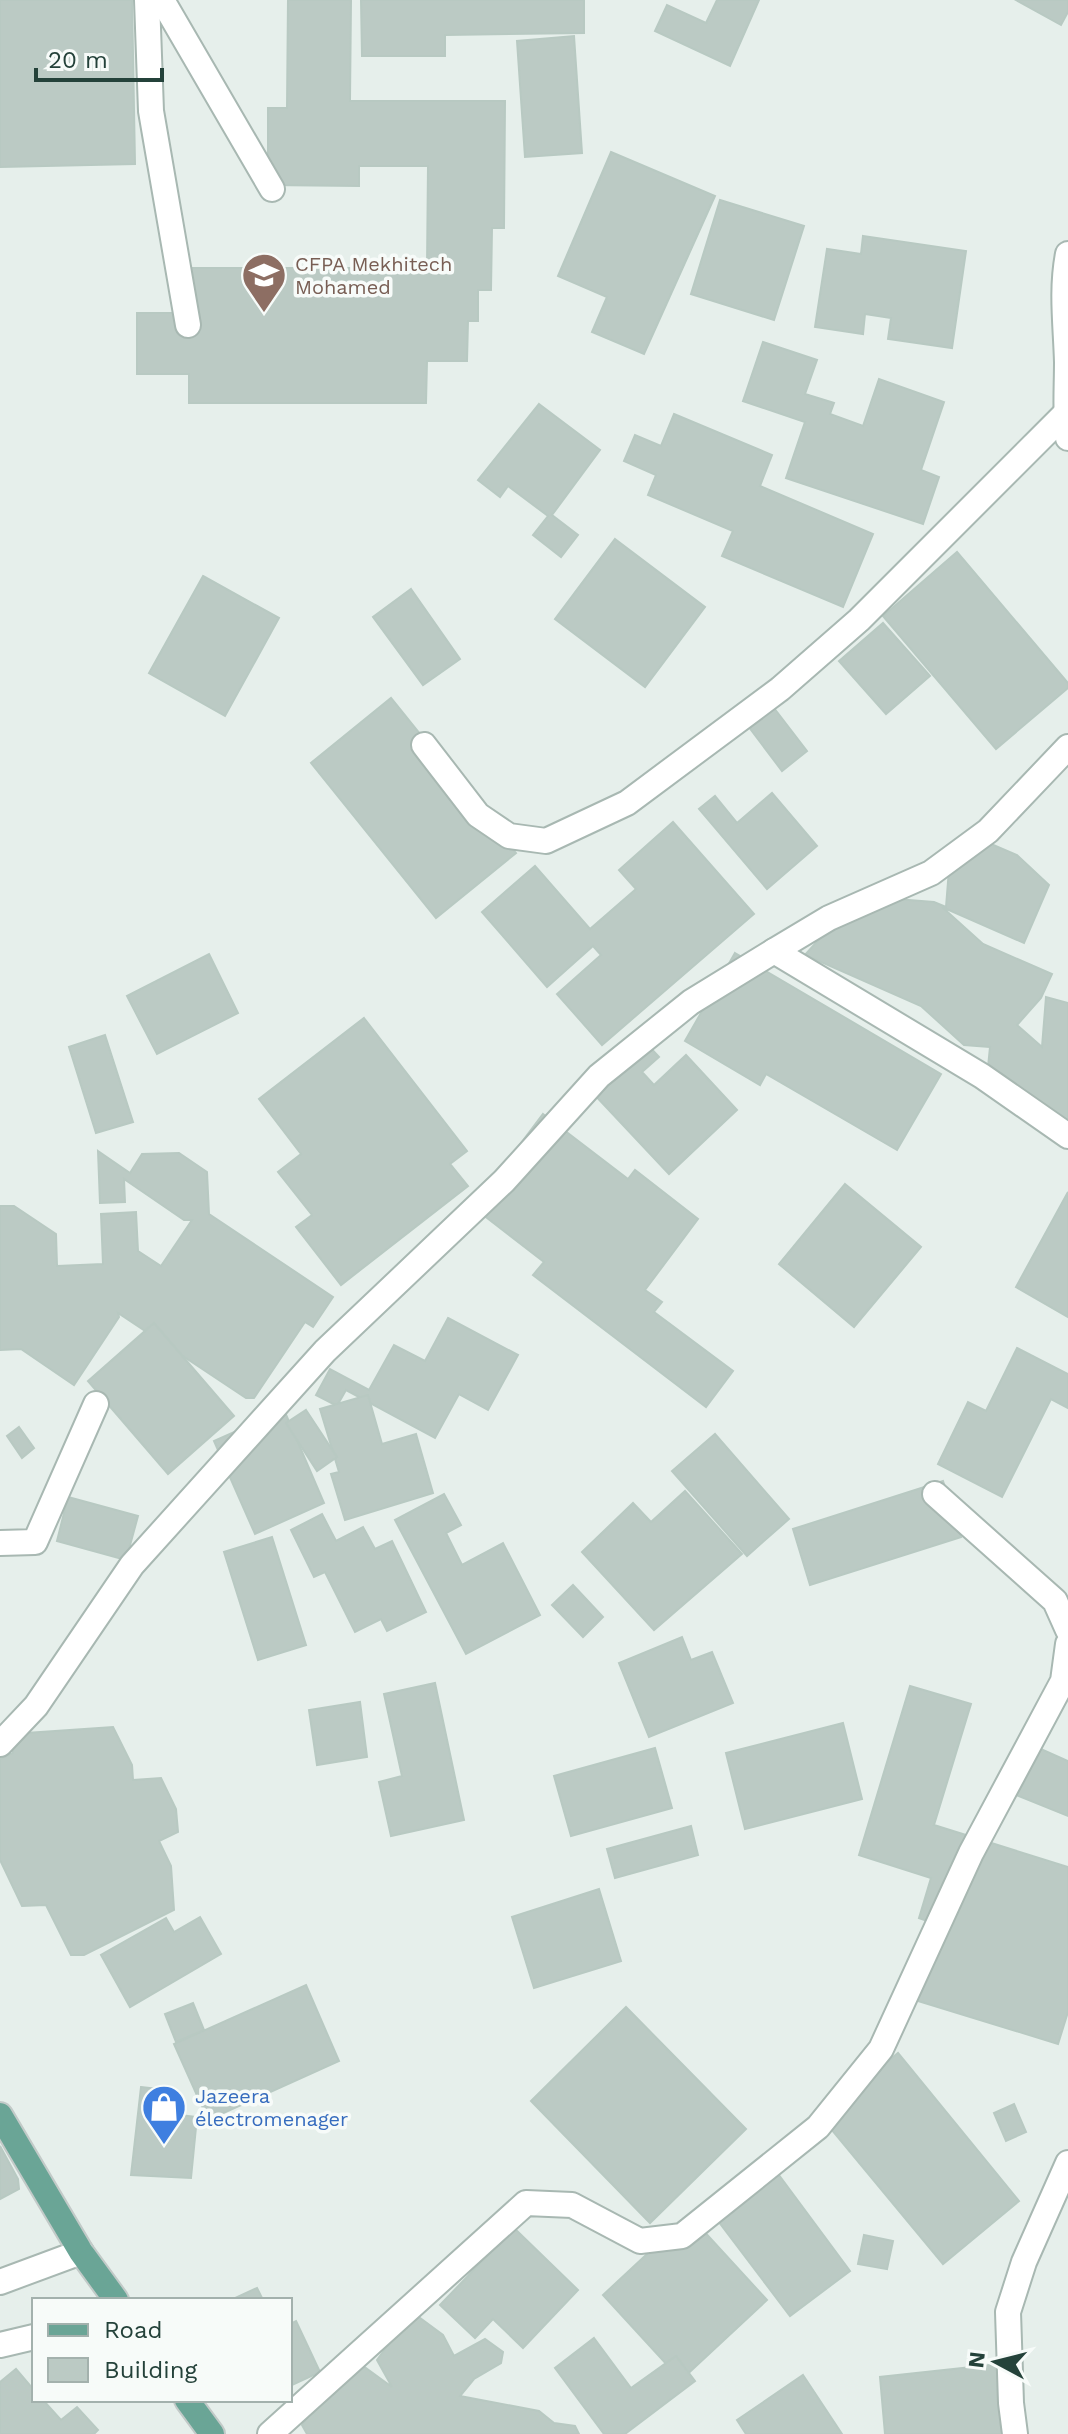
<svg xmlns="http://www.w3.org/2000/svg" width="1068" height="2434" font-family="'Work Sans',sans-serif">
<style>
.building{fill:#bbcac4;stroke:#b8c9c2;stroke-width:2}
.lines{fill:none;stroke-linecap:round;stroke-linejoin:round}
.minor-casing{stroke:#a8b8b2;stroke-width:28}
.major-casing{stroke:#c2cac8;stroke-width:28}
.minor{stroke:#fff;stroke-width:24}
.major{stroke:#6aa596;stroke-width:24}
.labels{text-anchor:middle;stroke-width:7;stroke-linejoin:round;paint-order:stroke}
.education-label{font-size:20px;fill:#785e54;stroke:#f7fbf9;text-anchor:start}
.shop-label{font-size:20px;fill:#366cbe;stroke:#f7fbf9;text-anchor:start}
</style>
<rect width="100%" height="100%" fill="#e6efeb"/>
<g class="building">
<polygon points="0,0 132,0 135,164 0,167"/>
<polygon points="288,0 351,0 350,101 505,101 504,228 492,228 491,290 478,290 478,321 468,321 467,361 427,361 426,403 189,403 189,374 137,374 137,313 188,313 188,268 427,268 428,166 359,166 359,186 268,185 268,108 287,108"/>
<polygon points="361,0 584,0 584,33 445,35 445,56 362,56"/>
<polygon points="717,0 759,0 730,66 655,31 667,5 706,23"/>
<polygon points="1016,0 1068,0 1068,12 1061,25"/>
<polygon points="574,36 582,153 525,157 517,41"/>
<polygon points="611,152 715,196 644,354 592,332 607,297 558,276"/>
<polygon points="720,200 804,226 774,320 691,294"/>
<polygon points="863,236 966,251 952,348 888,339 891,318 865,314 863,334 815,327 827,249 861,254"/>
<polygon points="763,342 817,360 805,394 834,403 830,414 863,426 879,379 944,402 921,470 939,477 923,524 786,478 805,422 743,401"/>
<polygon points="539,404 600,450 552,515 578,535 561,557 533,535 548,516 508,486 500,497 478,480"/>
<polygon points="674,414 772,455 760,486 873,534 843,607 722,556 733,531 648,495 656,475 624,461 635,435 661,446"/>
<polygon points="615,539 705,607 645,687 555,619"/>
<polygon points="957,552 1068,683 1068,688 996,749 883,616"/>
<polygon points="203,576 279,618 225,716 149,673"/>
<polygon points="411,589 460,659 423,685 373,617"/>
<polygon points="883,623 930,676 886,714 839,661"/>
<polygon points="764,695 807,751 782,771 739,714"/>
<polygon points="391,698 516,853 436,918 311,763"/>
<polygon points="772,793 817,846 767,889 699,809 715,796 737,823"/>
<polygon points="673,822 754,914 602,1045 557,994 601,955 593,946 547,987 482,912 535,866 590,929 636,889 619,870"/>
<polygon points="970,835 1017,855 1049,885 1024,943 942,907 983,944 1052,974 1041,998 1017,1025 1042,1047 1046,997 1068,1003 1068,1123 988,1067 990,1047 964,1045 921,1006 805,955 858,896 934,902 946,907 950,857"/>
<polygon points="735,953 941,1074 897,1150 766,1074 760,1085 685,1041"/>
<polygon points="209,954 238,1013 157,1054 127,996"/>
<polygon points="364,1018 467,1151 450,1164 468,1186 341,1285 296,1227 312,1215 278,1172 301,1154 259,1099"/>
<polygon points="105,1035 133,1122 96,1133 69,1047"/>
<polygon points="644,1041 659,1057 642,1072 654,1085 686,1055 737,1110 669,1174 591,1091"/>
<polygon points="543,1114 628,1179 635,1170 698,1219 645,1290 662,1302 654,1312 733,1371 706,1407 533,1275 544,1262 473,1207"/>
<polygon points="98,1151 130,1173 142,1154 179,1153 207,1172 209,1214 333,1297 313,1327 305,1322 254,1398 246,1398 118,1313 119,1317 74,1385 21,1349 0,1350 0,1206 14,1206 56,1234 57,1266 103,1264 101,1214 136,1212 138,1251 161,1266 192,1220 184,1220 124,1179 125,1202 100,1203"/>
<polygon points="845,1184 921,1247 854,1327 779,1264"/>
<polygon points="1068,1192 1068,1317 1016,1287"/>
<polygon points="448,1318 518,1355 488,1410 459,1394 435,1438 346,1390 337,1406 316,1395 330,1369 369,1390 394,1345 425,1361"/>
<polygon points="154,1323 234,1416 168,1474 88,1381"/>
<polygon points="1017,1348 1068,1374 1068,1408 1051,1399 1002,1497 938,1464 968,1402 986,1411"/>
<polygon points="368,1395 382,1444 416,1434 433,1493 345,1520 331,1474 339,1472 320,1409"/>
<polygon points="284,1410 324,1503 255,1534 214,1441"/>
<polygon points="306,1410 337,1457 317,1471 286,1423"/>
<polygon points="19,1427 34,1448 22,1458 7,1436"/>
<polygon points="715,1434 789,1519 747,1556 672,1471"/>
<polygon points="943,1481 961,1537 810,1585 793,1529"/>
<polygon points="685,1491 742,1554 654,1630 582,1552 633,1503 651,1522"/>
<polygon points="444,1494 461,1525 446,1533 462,1565 503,1543 540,1615 466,1654 395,1520"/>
<polygon points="68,1497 138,1516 126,1560 57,1541"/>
<polygon points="322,1514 336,1541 363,1527 375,1549 392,1541 426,1612 387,1631 381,1619 355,1632 325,1572 314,1577 291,1530"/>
<polygon points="272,1537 306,1645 258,1660 224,1552"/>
<polygon points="573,1585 603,1617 583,1637 552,1605"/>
<polygon points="682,1637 691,1660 712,1652 733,1703 649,1737 619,1663"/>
<polygon points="435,1683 464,1820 391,1836 379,1782 402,1776 384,1694"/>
<polygon points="910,1686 971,1704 934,1825 1068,1867 1068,2012 1058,2044 915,2000 939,1925 919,1918 931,1878 859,1855"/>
<polygon points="360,1702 367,1757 317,1765 309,1710"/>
<polygon points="843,1723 862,1799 745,1829 726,1753"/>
<polygon points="113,1727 132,1765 133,1780 161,1778 176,1809 178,1832 159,1841 171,1866 174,1910 84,1955 71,1955 46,1905 22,1906 0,1860 0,1759 13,1753 12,1734"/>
<polygon points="1034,1746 1068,1761 1068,1816 1014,1794"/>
<polygon points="655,1748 672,1808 571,1836 554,1776"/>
<polygon points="691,1826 698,1855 615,1878 607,1849"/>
<polygon points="599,1889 621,1961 534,1988 512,1917"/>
<polygon points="200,1917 221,1954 130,2007 101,1955 166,1918 174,1932"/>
<polygon points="306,1985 339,2061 208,2120 174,2044"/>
<polygon points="193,2003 204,2030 176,2042 165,2014"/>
<polygon points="626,2007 746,2129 650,2223 531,2101"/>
<polygon points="898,2053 1019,2201 943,2264 821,2117"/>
<polygon points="141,2087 166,2090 164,2113 197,2117 191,2178 131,2175"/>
<polygon points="1014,2104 1026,2132 1006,2141 994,2113"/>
<polygon points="0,2146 18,2179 19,2189 0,2199"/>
<polygon points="773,2167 850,2271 790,2316 712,2213"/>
<polygon points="689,2215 767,2300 681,2380 603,2295"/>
<polygon points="514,2228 578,2290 523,2348 493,2319 475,2338 440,2305"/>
<polygon points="864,2235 893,2241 887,2269 858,2264"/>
<polygon points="257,2288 263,2300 231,2300"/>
<polygon points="412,2312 443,2335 454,2356 485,2339 503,2352 501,2363 474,2379 460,2396 539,2411 554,2423 575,2426 579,2434 307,2434 302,2425 352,2358 392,2387 377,2360"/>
<polygon points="296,2321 320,2372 290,2386 290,2324"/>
<polygon points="594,2338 631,2388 676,2356 695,2381 625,2434 604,2434 555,2368"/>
<polygon points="1017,2362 1024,2434 885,2434 880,2377"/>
<polygon points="16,2369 34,2390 34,2400 43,2400 61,2420 77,2407 98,2430 94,2434 0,2434 0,2382"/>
<polygon points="803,2375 842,2434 746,2434 737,2420"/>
</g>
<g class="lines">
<g class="minor-casing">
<g id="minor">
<polyline points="147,0 151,111 188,325"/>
<polyline points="162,0 272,189"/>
<path d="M1068,254C1061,290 1066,326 1067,362C1067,388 1065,412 1068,438"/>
<polyline points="424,745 478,815 509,836 546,841 627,803 780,689 859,620 1065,414"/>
<polyline points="774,951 982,1076 1068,1136"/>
<polyline points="935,1494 1055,1601 1068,1630"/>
<polyline points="0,1543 35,1542 96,1404"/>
<polyline points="0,1744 36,1706 132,1565 325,1351 504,1181 599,1076 691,1002 774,951 829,918 931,873 988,831 1068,747"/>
<polyline points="0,2282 81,2252"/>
<polyline points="0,2345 34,2337"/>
<polyline points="270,2434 526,2203 572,2205 640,2241 682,2236 818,2127 881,2049 971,1853 1063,1681 1068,1644"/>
<polyline points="1015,2434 1011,2403 1008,2312 1024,2262 1068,2163"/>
</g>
</g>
<g class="major-casing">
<g id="major">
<polyline points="0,2115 81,2252 116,2300"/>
<polyline points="187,2400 212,2434"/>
</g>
</g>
<use href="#minor" class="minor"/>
<use href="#major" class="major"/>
</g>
<defs>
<g id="university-pin" transform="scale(2.3)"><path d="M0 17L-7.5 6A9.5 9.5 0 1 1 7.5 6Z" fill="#8d6e63" stroke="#f7fbf9"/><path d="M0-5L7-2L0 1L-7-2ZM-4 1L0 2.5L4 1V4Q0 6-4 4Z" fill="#fff"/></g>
<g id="shop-pin" transform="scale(2.3)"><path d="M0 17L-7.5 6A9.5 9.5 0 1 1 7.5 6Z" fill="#3f7fe0" stroke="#f7fbf9"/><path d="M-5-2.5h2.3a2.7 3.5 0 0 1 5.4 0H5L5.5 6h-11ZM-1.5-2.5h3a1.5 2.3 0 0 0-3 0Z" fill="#fff"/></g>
</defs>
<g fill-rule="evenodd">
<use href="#university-pin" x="264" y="275"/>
<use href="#shop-pin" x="164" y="2107"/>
</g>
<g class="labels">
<g class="education-label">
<text x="295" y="271">CFPA Mekhitech<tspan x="295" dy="23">Mohamed</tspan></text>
</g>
<g class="shop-label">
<text x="195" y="2103">Jazeera<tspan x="195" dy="23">électromenager</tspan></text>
</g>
</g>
<rect x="32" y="2298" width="260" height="104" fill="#f7fbf9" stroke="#a3b1ad" stroke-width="2"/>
<rect x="48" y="2324" width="40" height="12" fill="#6aa596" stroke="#a3b1ad" stroke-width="2"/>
<text x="104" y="2338" font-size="24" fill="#24423a">Road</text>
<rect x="48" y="2358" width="40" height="24" fill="#bbcac4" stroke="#a3b1ad" stroke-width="2"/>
<text x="104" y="2378" font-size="24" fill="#24423a">Building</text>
<g transform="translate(996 2362) rotate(277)" stroke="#f7fbf9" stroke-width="6" paint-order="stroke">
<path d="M0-6L14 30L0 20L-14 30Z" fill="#24423a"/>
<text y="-12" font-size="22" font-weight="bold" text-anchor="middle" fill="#24423a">N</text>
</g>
<path d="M36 68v12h126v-12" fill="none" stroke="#24423a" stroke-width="4"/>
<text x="48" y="68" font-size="24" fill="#24423a" stroke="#f7fbf9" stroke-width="6" paint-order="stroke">20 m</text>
</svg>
